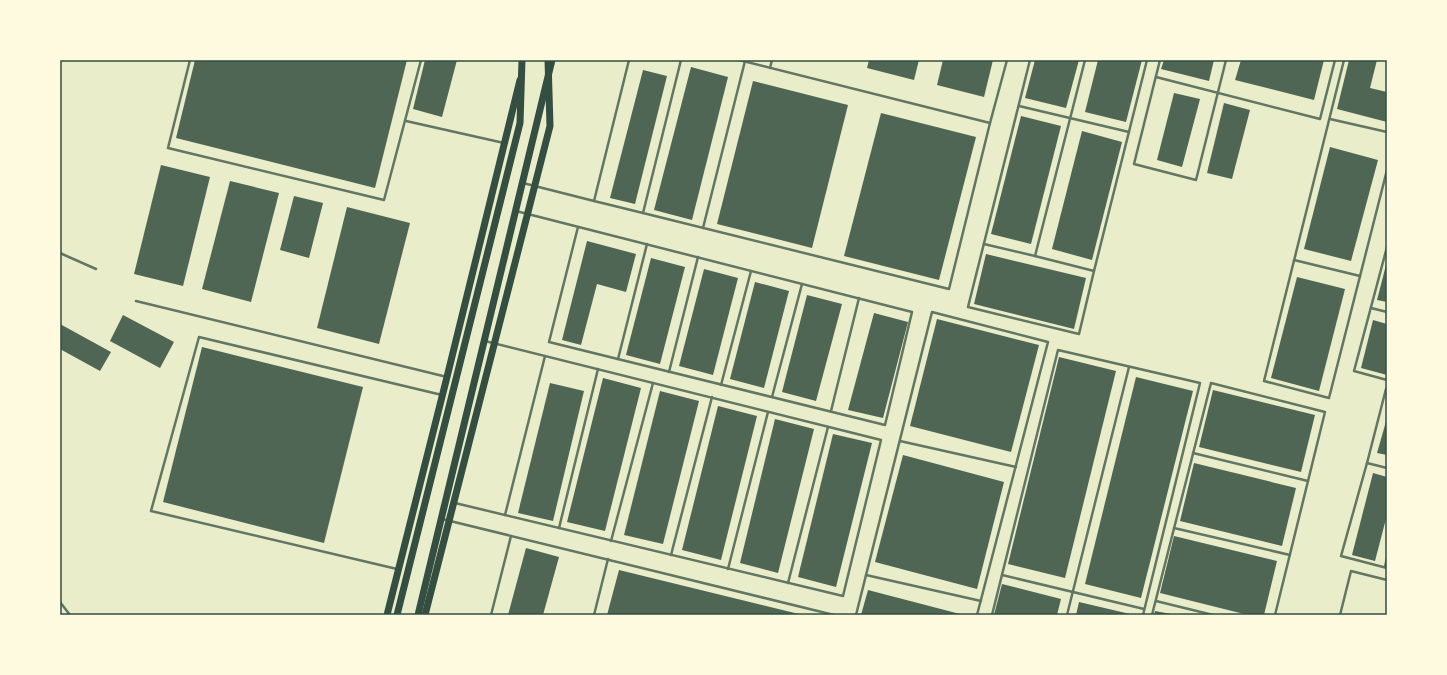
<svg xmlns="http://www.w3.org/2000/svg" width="1447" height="675" font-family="'Titillium Web',sans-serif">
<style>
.building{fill:#4f6655}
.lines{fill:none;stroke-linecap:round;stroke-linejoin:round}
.service{stroke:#617663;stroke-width:2.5}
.secondary{stroke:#344e41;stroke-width:7}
.primary{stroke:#344e41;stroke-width:7}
.neatline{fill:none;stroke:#344e41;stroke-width:1.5}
</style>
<rect width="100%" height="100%" fill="#e9edc9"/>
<g class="building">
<polygon points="195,60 407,60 375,188 176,138"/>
<polygon points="425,60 457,60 442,117 413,109"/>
<polygon points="869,60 919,60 914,80 867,68"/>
<polygon points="943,60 993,60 984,97 937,85"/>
<polygon points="1035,60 1079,60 1066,108 1025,98"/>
<polygon points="1098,60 1142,60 1126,122 1085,112"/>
<polygon points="1164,60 1214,60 1209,81 1161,69"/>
<polygon points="1241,60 1265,60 1270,61 1270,60 1324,60 1314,100 1235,80"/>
<polygon points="1349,60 1377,60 1370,88 1387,92 1387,122 1337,109"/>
<polygon points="691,67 728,77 692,220 654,210"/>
<polygon points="643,70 667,76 635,204 610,198"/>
<polygon points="753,81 848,105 812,248 717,224"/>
<polygon points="1174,93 1200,99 1182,167 1157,160"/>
<polygon points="1224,103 1250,110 1232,179 1207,173"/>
<polygon points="881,113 976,137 939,280 844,256"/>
<polygon points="1021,116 1061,126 1031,244 991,234"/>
<polygon points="1082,131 1122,142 1092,260 1052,249"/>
<polygon points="1330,147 1378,160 1351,261 1304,249"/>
<polygon points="161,165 210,177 183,286 134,274"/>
<polygon points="230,181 279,193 251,302 202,289"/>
<polygon points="294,196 323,203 309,258 280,250"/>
<polygon points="347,207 410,223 379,344 317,328"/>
<polygon points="587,241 636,254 626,292 597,284 581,345 562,340"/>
<polygon points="986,254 1086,278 1074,329 974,304"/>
<polygon points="651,258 685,267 660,364 626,355"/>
<polygon points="1386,265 1387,265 1387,302 1377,300"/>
<polygon points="704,269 738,278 713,375 679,366"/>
<polygon points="1297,277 1345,289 1319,391 1271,378"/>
<polygon points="755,282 789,291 764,388 730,379"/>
<polygon points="807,295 842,304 816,401 782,392"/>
<polygon points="874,313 908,322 883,418 848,410"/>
<polygon points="123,315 174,342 160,368 110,341"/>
<polygon points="937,319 1039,345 1011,452 910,426"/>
<polygon points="1373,320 1387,324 1387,375 1361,368"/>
<polygon points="60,324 111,352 100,371 60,349"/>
<polygon points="202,347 363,387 324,543 163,502"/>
<polygon points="1059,357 1116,371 1065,578 1008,564"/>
<polygon points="1136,377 1193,391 1141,598 1085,584"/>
<polygon points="603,378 641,388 605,531 567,522"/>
<polygon points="550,383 584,391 553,521 518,513"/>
<polygon points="1213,390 1315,415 1301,472 1199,447"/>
<polygon points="660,391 699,401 663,544 624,535"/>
<polygon points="718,406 757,416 721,560 682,550"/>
<polygon points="1387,418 1387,455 1377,453"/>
<polygon points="775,419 814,429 778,573 740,563"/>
<polygon points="833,434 872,443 836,587 798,577"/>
<polygon points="903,455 1004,482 977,589 875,562"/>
<polygon points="1194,463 1296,488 1282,546 1180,521"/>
<polygon points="1373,473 1387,477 1387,515 1375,561 1352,555"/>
<polygon points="1174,536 1277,561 1264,615 1248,615 1160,593"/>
<polygon points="526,548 559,557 543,615 508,615"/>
<polygon points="619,570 799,614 799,615 607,615"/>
<polygon points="1002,584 1061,599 1057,615 994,615"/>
<polygon points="868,590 960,614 960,615 861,615"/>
<polygon points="1079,602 1130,614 1129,615 1076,615"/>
<polygon points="1155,611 1171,614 1171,615 1154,615"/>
</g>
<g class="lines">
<g class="service">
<polyline points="190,60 168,148 384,200 421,60"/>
<polyline points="629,60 594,201 643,213"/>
<polyline points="681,60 643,213 949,289 990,123 739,60"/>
<polyline points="1030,60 968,307 1079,334 1094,271 1035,256 1085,60"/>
<polyline points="1160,60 1134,164 1196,180 1226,60"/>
<polyline points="1344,60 1264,381 1329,398 1387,170"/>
<polyline points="770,68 772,60"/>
<polyline points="1156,77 1320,119 1335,60"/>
<polyline points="1019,106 1129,132"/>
<polyline points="1330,119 1387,132"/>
<polyline points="406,121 504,143"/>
<polyline points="990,123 1007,60"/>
<polyline points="523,183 594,201"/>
<polyline points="516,211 912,312 885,425 549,342 578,227"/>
<polyline points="703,228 745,61"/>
<polyline points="984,244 1035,256"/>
<polyline points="1387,247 1354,371 1387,380"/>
<polyline points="60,253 96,269"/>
<polyline points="1294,260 1360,276"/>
<polyline points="1094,271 1147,60"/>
<polyline points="136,301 447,377"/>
<polyline points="1371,308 1387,312"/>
<polyline points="618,359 647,244"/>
<polyline points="669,372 698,257"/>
<polyline points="721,385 751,271"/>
<polyline points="772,397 802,284"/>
<polyline points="831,411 859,298"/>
<polyline points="900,441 1016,467"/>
<polyline points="1193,453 1308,481"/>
<polyline points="1367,463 1386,389"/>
<polyline points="1387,468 1367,463 1341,556 1387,568"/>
<polyline points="455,503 843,596 881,440 485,341"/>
<polyline points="505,515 545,356"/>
<polyline points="442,519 834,615"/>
<polyline points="559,528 598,369"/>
<polyline points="1174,528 1290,555"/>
<polyline points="611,541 653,383"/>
<polyline points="671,555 712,397"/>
<polyline points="1385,567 1387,558"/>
<polyline points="397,569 151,511 199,337 442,395"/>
<polyline points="728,569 768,412"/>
<polyline points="866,575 981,601"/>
<polyline points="1002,575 1144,609"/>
<polyline points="788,583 828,427"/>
<polyline points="1156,601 1213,615"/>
<polyline points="60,602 70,615"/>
<polyline points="491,615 511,536"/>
<polyline points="594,615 608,559"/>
<polyline points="856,615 932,312 1048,342 977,615"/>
<polyline points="992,615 1058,350 1200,383 1143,615"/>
<polyline points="1067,615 1129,367"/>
<polyline points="1152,615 1211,383 1325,412 1275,615"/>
<polyline points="1340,615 1351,571 1387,580"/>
</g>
<g class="secondary">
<polyline points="387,615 447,377 520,80"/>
<polyline points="418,615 552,60"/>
</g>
<g class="primary">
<polyline points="397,615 520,123 522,60"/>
<polyline points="425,615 550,126 548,60"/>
</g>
</g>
<rect width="1447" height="675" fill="none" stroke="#fefae0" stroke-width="122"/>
<rect x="61" y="61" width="1325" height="553" class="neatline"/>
</svg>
